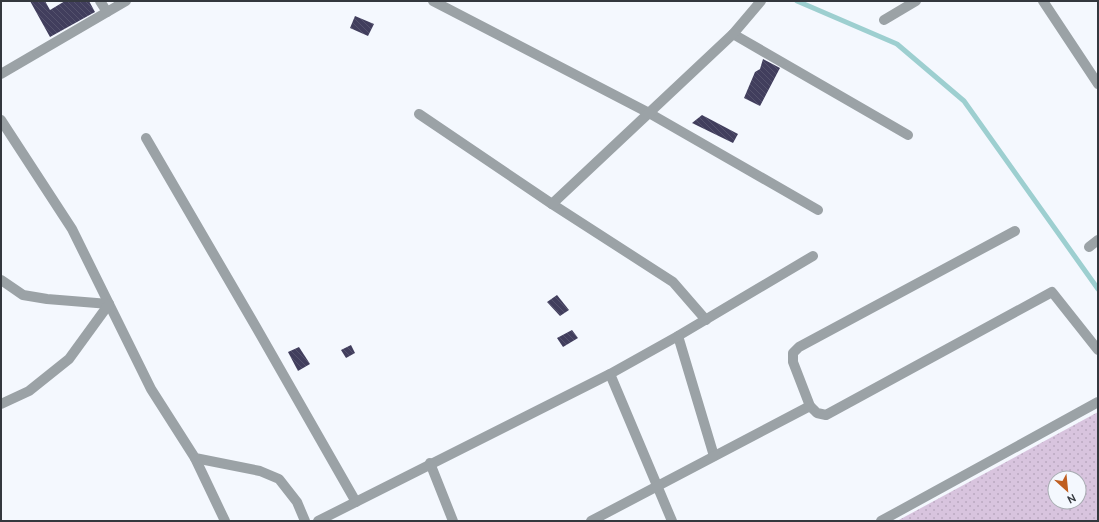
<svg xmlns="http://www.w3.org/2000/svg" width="1099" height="522" font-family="Ubuntu,sans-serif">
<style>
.grass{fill:url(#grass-dots);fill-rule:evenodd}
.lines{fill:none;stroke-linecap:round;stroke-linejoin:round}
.stream{stroke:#9dcfd0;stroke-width:5}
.building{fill:url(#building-back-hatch)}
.street{stroke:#9ba2a6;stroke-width:10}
</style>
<defs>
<pattern id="grass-dots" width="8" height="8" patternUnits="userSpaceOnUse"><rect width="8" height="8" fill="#d8c4de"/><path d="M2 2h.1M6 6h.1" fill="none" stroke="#baa9c0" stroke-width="1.8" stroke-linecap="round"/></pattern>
<pattern id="building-back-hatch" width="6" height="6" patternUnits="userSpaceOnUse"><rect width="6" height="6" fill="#413e5d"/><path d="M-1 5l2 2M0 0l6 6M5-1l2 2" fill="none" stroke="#54526d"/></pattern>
</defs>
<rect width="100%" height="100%" fill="#f4f8fe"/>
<path class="grass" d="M1098,412V521H897ZM1055,478H1079V502H1055Z"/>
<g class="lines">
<polyline class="stream" points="797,1 897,44 964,101 1098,289"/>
</g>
<g class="building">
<polygon points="30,1 45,1 50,10 65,1 89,1 95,12 50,37"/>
<polygon points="355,16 374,24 368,36 350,28"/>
<polygon points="763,59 780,68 760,106 744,98 755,72 760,69"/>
<polygon points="702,115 738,134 733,143 692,123"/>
<polygon points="557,295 569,310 560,316 547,302"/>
<polygon points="572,330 578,338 563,347 557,338"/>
<polygon points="351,345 355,353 346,358 341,350"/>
<polygon points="299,347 310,364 298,371 288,352"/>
</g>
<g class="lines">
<g class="street">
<polyline points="100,1 107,12"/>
<polyline points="433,1 649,113 818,210"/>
<polyline points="1043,1 1098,84"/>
<polyline points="884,20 916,1"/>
<polyline points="733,34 908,135"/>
<polyline points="1,74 126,1"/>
<polyline points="419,114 552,204 673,282 706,320"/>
<polyline points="1,120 72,229 151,389 195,458 260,471 279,479 297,502 305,521"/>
<polyline points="146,138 256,327 356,502"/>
<polyline points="552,204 733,34 761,1"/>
<polyline points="1015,231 799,347 793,353 793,362 810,406 817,413 826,415 1052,292 1098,350"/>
<polyline points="1089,247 1098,240"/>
<polyline points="1,280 23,295 47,299 109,304"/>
<polyline points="678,336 714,456"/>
<polyline points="610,374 672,521"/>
<polyline points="1,404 29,391 69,359 109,304"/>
<polyline points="195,458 225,521"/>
<polyline points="430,463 453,521"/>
<polyline points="318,521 610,374 678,336 813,256"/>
<polyline points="591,521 810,406"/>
<polyline points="881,521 1098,402"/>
</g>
</g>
<rect width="1099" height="522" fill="none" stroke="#34383e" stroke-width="4"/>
<g transform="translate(1067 490) rotate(153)"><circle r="19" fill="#f4f8fe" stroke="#a7abb1"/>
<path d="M0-3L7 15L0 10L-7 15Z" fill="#bf5e20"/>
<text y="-6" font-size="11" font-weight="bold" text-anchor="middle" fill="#34383e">N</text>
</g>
</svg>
